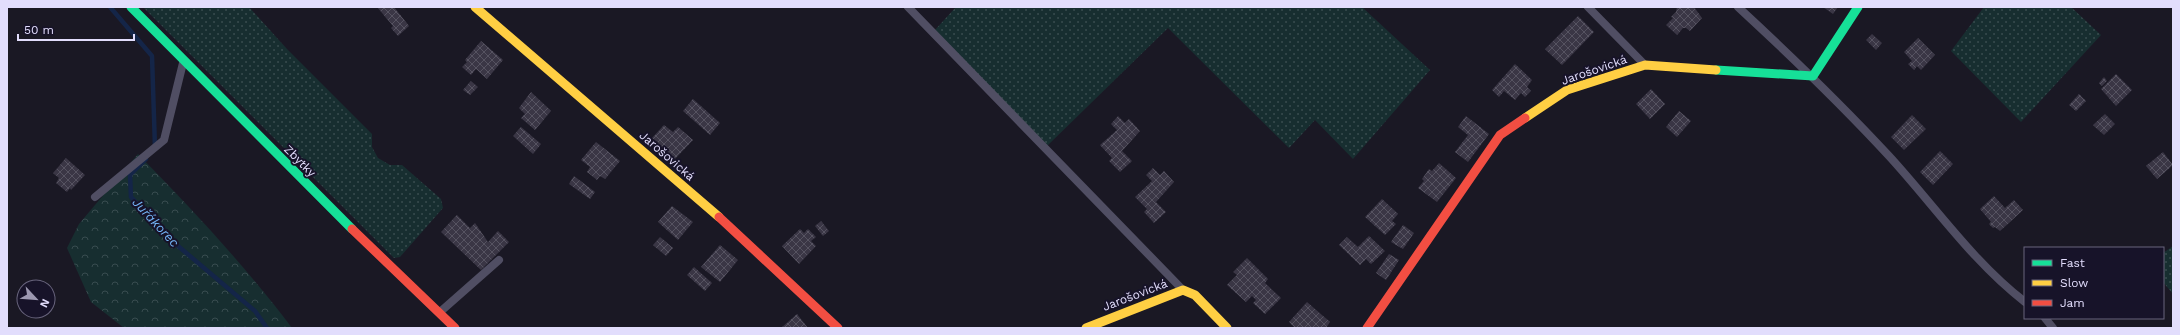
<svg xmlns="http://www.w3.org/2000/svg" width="2180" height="335" font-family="'Work Sans',sans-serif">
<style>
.grass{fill:url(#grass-dots)}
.forest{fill:url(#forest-crowns)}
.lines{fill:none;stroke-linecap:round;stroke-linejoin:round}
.stream{stroke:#142548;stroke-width:4.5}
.building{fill:url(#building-cross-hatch)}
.lane{stroke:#504e63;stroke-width:8}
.fast{stroke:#16e098;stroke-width:9}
.slow{stroke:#ffcf43;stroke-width:9}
.jam{stroke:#f24e42;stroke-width:9}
.labels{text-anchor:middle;stroke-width:4;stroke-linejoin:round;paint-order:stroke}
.street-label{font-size:12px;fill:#e2ddfc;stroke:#171329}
.water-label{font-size:13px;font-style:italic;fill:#73b3f5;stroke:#171329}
</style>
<defs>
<pattern id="grass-dots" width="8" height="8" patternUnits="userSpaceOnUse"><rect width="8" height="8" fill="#172e30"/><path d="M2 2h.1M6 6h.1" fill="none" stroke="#384c4f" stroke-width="1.8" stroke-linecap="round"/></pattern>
<pattern id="forest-crowns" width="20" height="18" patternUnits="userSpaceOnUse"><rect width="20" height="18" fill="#172e30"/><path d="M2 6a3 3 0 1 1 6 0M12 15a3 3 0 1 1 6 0" fill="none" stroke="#384c4f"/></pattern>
<pattern id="building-cross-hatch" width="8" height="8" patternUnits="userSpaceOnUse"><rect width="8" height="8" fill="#3a3645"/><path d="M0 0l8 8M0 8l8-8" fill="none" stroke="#565361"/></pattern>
</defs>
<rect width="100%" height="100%" fill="#1a1824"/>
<g class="grass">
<polygon points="143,7 249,7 287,49 372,134 372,147 378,158 390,165 402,165 441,199 443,208 400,257 394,258"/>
<polygon points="956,7 1362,7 1430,70 1353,159 1315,120 1289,148 1168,28 1047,146 934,31"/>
<polygon points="1984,7 2071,7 2101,35 2021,122 1951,51"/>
<polygon points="2173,246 2173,294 2163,282 2163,253"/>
</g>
<path class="forest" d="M138,154C193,210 245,266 292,328H124L91,302L67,248L79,224Z"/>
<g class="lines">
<g class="stream">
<polyline points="110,7 152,56 155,148"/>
<polyline points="146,159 130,175 131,197 178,246 255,311 267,328"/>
</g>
</g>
<g class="building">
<polygon points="377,7 394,7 409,26 398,36 391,28 393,26"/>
<polygon points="1677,7 1694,7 1702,18 1690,31 1686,28 1683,28 1677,35 1666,25 1673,18 1671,17 1676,12"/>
<polygon points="1823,7 1838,7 1833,14"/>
<polygon points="1578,16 1594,32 1562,65 1545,49"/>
<polygon points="1872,34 1882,43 1876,50 1866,40"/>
<polygon points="1918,38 1935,55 1921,70 1917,66 1914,70 1908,64 1912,61 1904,52"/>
<polygon points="481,41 503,60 487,79 476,69 471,75 462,67 467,62 465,60"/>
<polygon points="1515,64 1532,80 1527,87 1531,91 1525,97 1521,93 1515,100 1504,91 1499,97 1492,90"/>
<polygon points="2116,74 2132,90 2116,106 2101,89"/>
<polygon points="2104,77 2107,81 2102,86 2099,83"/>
<polygon points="471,81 478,87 470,95 463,90"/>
<polygon points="1651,89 1665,104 1650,119 1636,104"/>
<polygon points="531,92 551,111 535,130 521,118 525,114 519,108"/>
<polygon points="2079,94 2086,101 2076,111 2069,105"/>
<polygon points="693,99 720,123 710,135 683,111"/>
<polygon points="1679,111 1691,121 1677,137 1666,127"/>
<polygon points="2105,114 2115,124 2104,135 2093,125"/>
<polygon points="1912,115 1926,129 1904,150 1891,137"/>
<polygon points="1118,116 1125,123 1129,119 1140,131 1122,151 1132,161 1120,172 1109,161 1112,158 1100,145 1117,130 1111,124"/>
<polygon points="1466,116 1489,134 1468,162 1455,152 1468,135 1458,127"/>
<polygon points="664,125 673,132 678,127 693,140 675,159 652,138"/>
<polygon points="521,127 541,144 533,154 513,136"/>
<polygon points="596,142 620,161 605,179 600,176 597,180 591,175 587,172 590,167 581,160"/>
<polygon points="1940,151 1953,164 1933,185 1920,172"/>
<polygon points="2163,152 2173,165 2157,179 2146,166"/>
<polygon points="66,158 85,175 71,190 70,188 67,192 56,183 59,178 53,173"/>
<polygon points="1439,163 1456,178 1437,202 1418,188 1424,181 1422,179 1429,169 1432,171"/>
<polygon points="1153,168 1160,175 1164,171 1174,182 1156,202 1166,212 1154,223 1144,212 1147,209 1135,197 1152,181 1146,175"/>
<polygon points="574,176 595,192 590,199 569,184"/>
<polygon points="1994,196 2005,208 2014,200 2023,210 2000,231 1995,227 1993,228 1989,224 1991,222 1980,209"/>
<polygon points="1382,199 1398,214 1392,221 1396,224 1385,235 1365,217"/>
<polygon points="672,206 693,222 678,240 658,222"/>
<polygon points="457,215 470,228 475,223 488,242 498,231 509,242 481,270 441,232"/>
<polygon points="821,221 829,231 823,236 815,226"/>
<polygon points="1403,225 1414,233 1403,249 1391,242"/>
<polygon points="800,229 804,233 808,229 816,237 811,241 816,246 799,264 782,246"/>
<polygon points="1369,236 1385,251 1371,264 1366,259 1360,265 1339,245 1347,237 1358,247"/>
<polygon points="660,237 673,248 666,256 653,245"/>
<polygon points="720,245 738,260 720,282 701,267"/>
<polygon points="1389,254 1399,260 1386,280 1376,273"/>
<polygon points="1247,258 1268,279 1265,283 1281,298 1265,314 1253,303 1256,300 1252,296 1246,302 1227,285 1237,275 1233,272"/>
<polygon points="694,267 712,283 705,291 687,275"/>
<polygon points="1307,302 1330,322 1326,328 1295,328 1289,322"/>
<polygon points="797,314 808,328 781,328"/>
</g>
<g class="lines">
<g class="lane">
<polyline points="908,7 1181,288"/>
<polyline points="1588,7 1643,63"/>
<path d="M1738,7C1790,55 1841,104 1889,156C1934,205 1973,262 2025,302"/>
<polyline points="95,197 164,140 183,63"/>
<polyline points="440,312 499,260"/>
<polyline points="2045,318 2053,328"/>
</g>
<g class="fast">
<polyline points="131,7 352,229"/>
<polyline points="1716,70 1813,76 1858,7"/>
</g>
<g class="slow">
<polyline points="475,7 719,217"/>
<polyline points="1525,118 1567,90 1645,65 1716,70"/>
<polyline points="1086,328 1183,290 1195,295 1227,328"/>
</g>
<g class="jam">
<polyline points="719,217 838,328"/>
<polyline points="352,229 455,328"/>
<polyline points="1367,328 1500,135 1525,118"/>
</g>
</g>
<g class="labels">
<g class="street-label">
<text transform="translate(1594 70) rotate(-19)" y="4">Jarošovická</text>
<text transform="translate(667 156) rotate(41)" y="4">Jarošovická</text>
<text transform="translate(300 161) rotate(45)" y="4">Zbytky</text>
<text transform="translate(1135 295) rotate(-21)" y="4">Jarošovická</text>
</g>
<g class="water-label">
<text transform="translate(156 222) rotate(47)" y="5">Juřákorec</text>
</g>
</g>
<rect width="2180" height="335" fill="none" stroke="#e2ddfc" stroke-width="16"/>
<rect x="2024" y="247" width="140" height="72" fill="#171329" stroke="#68647d"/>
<rect x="2032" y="260" width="20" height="6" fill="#16e098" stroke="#68647d"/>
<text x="2060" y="267" font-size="12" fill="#e2ddfc">Fast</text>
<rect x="2032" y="280" width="20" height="6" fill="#ffcf43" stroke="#68647d"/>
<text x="2060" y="287" font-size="12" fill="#e2ddfc">Slow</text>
<rect x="2032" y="300" width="20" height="6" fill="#f24e42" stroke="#68647d"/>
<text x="2060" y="307" font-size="12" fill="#e2ddfc">Jam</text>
<g transform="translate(36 299) rotate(116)"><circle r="19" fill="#171329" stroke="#68647d"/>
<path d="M0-3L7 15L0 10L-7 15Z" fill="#9c98b0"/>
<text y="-6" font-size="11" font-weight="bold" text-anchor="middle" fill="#e2ddfc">N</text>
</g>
<path d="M18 34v6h116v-6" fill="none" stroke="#e2ddfc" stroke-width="2"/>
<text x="24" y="34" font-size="12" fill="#e2ddfc" stroke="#171329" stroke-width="3" paint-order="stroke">50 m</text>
</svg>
